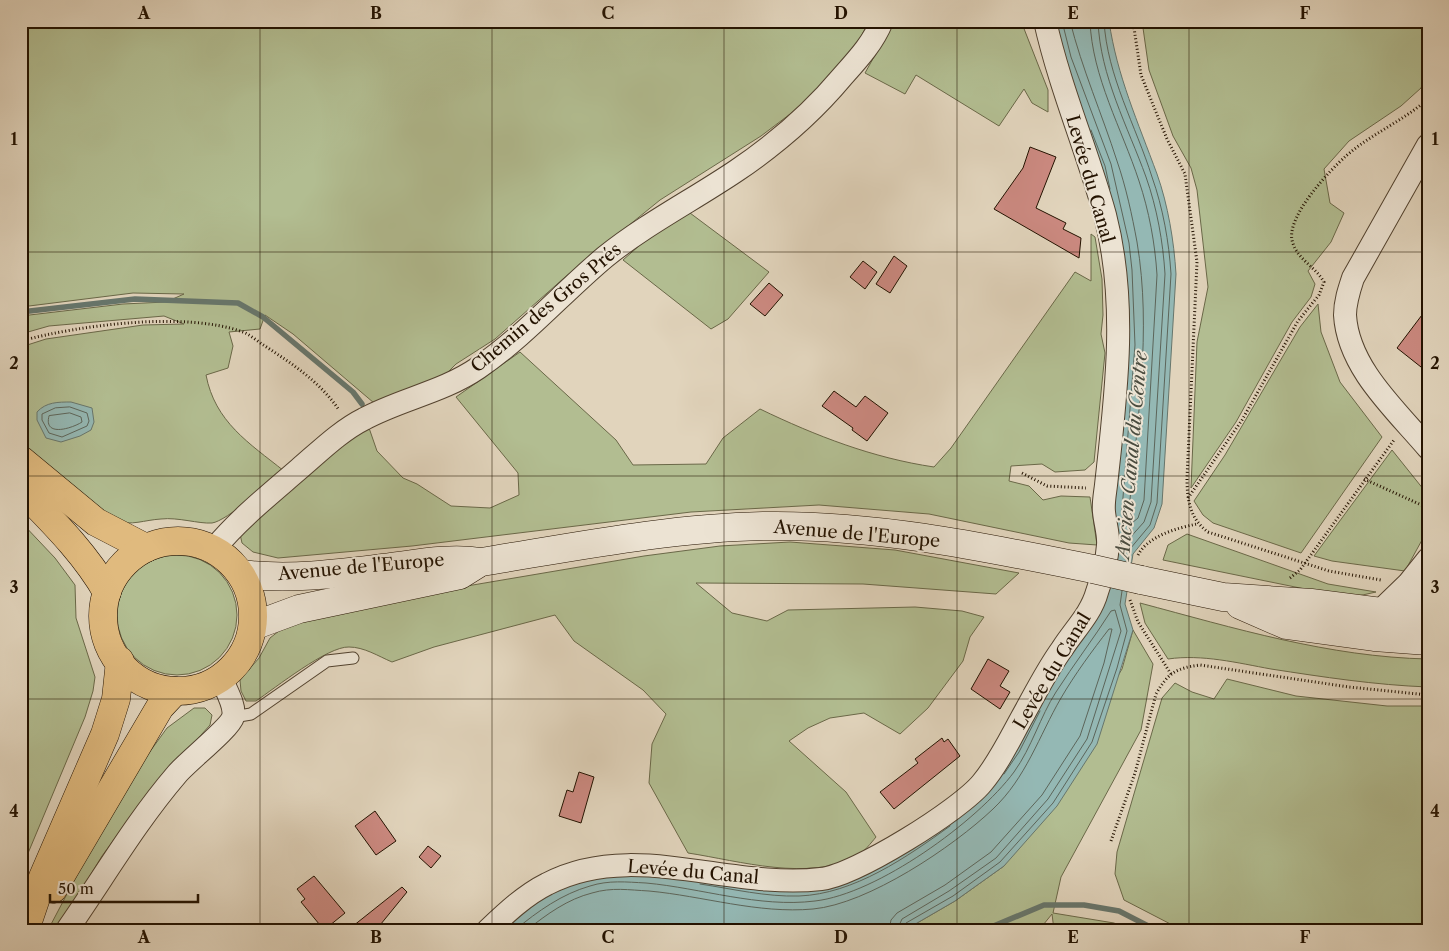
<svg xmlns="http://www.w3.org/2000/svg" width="1449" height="951" font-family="'Libre Caslon Text',serif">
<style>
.green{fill:#b2bd91;stroke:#6a6848}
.water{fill:#94b8b4;stroke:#67766c}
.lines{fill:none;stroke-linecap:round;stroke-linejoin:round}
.shore{stroke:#5c655a;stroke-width:1}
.stream{stroke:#67766c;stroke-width:5.5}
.building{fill:#cb8980;stroke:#231200}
.service-casing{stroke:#52422f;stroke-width:13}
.minor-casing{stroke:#52422f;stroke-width:24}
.secondary-casing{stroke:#231200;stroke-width:29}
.primary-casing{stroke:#231200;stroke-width:29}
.path{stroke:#231200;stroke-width:3;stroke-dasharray:1 2.5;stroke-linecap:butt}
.service{stroke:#ece3d3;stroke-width:11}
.minor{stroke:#ece3d3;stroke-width:22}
.secondary{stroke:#ece3d3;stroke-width:28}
.primary{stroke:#e0ba7e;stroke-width:28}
.secondary-bridge-casing{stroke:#231200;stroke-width:29;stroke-linecap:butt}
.secondary-bridge{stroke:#ece3d3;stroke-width:28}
.grid{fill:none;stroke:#231200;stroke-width:1;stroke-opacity:0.55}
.labels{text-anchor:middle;stroke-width:4;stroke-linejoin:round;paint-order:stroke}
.street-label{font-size:18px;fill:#231200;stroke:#ece3d3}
.water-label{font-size:19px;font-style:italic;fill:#4b4c3f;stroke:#ece3d3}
.neatline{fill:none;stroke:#231200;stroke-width:2}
.grid-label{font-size:16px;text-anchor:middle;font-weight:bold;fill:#231200}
</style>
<rect width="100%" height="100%" fill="#e1d4bc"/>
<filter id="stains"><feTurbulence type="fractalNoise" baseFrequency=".004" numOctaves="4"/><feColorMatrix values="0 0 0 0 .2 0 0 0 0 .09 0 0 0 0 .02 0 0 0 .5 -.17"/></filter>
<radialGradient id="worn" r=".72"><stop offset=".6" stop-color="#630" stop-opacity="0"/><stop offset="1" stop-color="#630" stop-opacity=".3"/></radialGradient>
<g class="green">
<path d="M21,21H869L854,50L806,102L761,136L660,200L564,278L495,339L456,364L443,377L374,403L293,334L265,315L260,329L229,332L233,346L228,368L206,375C215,422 249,443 284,471C270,482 227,521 212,523C199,524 178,517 161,519C144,520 132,526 115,521L21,448V347L46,339L143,325L184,324L164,316L49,326L21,334V316L123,304L166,302L184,294L133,293L21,307Z"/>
<polygon points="894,21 1021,21 1048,90 1048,112 1032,103 1024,89 999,126 916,75 905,94 865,73"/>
<polygon points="1142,21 1428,21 1428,73 1421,88 1401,106 1349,141 1324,169 1330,203 1344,213 1331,242 1308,271 1315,284 1311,297 1292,322 1236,422 1191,488 1197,342 1208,287 1197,190 1191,168 1173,136 1149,70"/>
<polygon points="690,213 769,272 728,319 711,329 623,260 649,237"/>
<path d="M1091,234L1095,237L1102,279L1103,315L1101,334L1105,353L1094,462L1085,470L1055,472L1042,464L1011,466L1009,481L1029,486L1043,500L1061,496L1090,497L1097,545L1069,543L929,514L819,505L691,512L412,546L278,558L253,552L242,543L240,534L352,435L368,425L377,451L403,478L417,484L451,506L490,508L519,495L518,473L456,397L520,352L616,440L633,465L706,464L723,438L760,409C816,436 873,458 934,467L951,448L1075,272L1091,281Z"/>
<polygon points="1318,304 1321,332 1340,382 1382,437 1301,553 1213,523 1203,515 1194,501 1225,455 1300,327"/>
<polygon points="1392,450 1428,495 1428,510 1424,515 1422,540 1405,571 1332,561 1314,556"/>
<polygon points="21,522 55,558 75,585 76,618 95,677 93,691 85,717 21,870"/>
<polygon points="1187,534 1328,584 1376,592 1349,598 1163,560 1168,545"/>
<path d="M790,542L895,550L1019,573L996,594L863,584L696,583L732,613L767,621L788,610L915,607L962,611L984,617L970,637L963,661L928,708L900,734L864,713L830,718L808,728L789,741L846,792L876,837C871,843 864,852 857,856C809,882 740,861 688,853L649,783L652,744L666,714L643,690L574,641L555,615L434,647L392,662C378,656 364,647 349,647C328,646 275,688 256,701H246L241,691L240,680L259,658L270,638L284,627L320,615L408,596L644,556L720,546Z"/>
<circle cx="177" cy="615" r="60"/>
<path d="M1140,603C1234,628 1329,657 1428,659V687C1375,685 1323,677 1271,669C1238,663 1202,654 1168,659L1145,623Z"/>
<polygon points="1133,630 1153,664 1141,730 1061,877 1053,913 1114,923 1129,930 1054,930 1052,914 1039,930 905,930 955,901 1004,866 1122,669"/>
<polygon points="1227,679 1296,696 1387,706 1428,706 1428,930 1182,930 1124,900 1115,874 1117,852 1162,698 1175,683 1192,692 1214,699"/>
<polygon points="194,708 205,708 212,715 210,725 142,801 102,856 57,930 48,930 86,858 138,768 167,728"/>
</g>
<g class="water">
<path d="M1050,21H1109C1117,76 1138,122 1157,174C1168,205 1174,241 1176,274L1162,504L1154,528L1133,554L1125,604L1133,630L1097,744L1057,806L1004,866L955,901L905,930H499L541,896L602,871L812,890L1005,765L1113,539L1124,345Z"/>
<path d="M71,402L92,408L94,422L91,430L80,436L61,442L46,438L37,420V412C46,402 58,402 71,402Z"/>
</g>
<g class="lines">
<g class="shore">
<path d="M1062,21L1071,57L1111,164L1129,243L1132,270L1135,345L1122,510L1124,539L1127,541L1144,522L1151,502L1165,274C1163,242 1157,208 1146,177C1128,127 1100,76 1098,21"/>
<path d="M1070,21C1082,69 1102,114 1117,161C1126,187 1132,215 1137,242C1152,331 1137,422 1129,510L1130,521L1132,523L1138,518L1144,500L1157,275C1155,243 1149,211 1139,181C1122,129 1092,77 1090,21"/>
<path d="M1104,21C1107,76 1136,126 1152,177C1163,208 1169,242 1171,274L1157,503L1150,525L1130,549L1127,561"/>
<polyline points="1091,130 1105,166 1110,189"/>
<polygon points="70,407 87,413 89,421 87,426 62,437 49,433 42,420 42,414 55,408"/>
<path d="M70,413L81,417L82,422C73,428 43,438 49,416Z"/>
<polyline points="1004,774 1019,752 1040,711"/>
<path d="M700,884C733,889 766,897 799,896C854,894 907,857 950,826"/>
<path d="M515,930C538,911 562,894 590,886C609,880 626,882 646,883C701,888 759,908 815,901C877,894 977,822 1014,772C1032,747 1040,717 1056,692C1074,664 1094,638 1111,611L1115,610L1121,631L1087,739L1048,799L996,858L949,891L902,919L897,930"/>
<path d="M527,930C547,914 568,899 592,893C612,887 629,890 649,891C703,896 758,914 813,909C868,904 953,847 993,809C1026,778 1039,736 1061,698C1075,674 1092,651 1109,629H1112L1104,663L1080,736L1042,795L991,852L945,885L897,913L891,920L889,930"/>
<polyline points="903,930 906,923 953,896 1000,862 1053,803 1092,742 1117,668 1127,631 1120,605 1122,591"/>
</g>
<g class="stream">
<polyline points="21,312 135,299 238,303 263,317 353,392 362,404"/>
<polyline points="984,930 1044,905 1084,905 1119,911 1156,930"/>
</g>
</g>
<g class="building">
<polygon points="1030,147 1056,157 1036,208 1066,223 1063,229 1081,238 1079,258 994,209 1023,168"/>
<polygon points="894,256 907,266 890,293 876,284"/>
<polygon points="863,261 877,272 865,289 850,277"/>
<polygon points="769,283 783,295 765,316 750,304"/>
<polygon points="1428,307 1428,357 1421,367 1397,348"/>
<polygon points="834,391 856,407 865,396 888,413 867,441 852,430 853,428 822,406"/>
<polygon points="988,659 1009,671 1000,686 1010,692 1000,709 971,689"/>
<polygon points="942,738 944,742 948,739 960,756 894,809 880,792 918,763 915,759"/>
<polygon points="579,772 594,777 581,823 559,816 567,790 573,792"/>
<polygon points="375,811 396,841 376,855 355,826"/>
<polygon points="428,846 441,856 431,868 419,857"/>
<polygon points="314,876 345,913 324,930 301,902 305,899 297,889"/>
<polygon points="402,887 407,892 376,930 348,930"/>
</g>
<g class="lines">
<g class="service-casing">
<polyline id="service" points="233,717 251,714 327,661 353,658"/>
</g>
<g class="minor-casing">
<g id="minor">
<path d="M1428,145L1353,278C1349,290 1345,302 1345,315C1348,368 1396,410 1428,448"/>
<path d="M214,549C239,519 269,495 299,469C319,452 340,431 364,419C401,399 443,392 478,368C525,336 562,293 605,257C646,224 693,200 736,171C776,144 811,114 842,77C858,59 873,43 882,21"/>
<polyline points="1378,613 1408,584 1428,559"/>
<polyline points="1396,623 1409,616 1428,587"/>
<path d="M67,930C104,877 135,823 177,774C187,762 230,728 233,717C236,706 225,688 221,678"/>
<path d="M488,930C506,913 525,895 547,884C632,839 730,890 821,879C856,875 960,810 982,783C998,764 1009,741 1021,719C1034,696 1046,671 1062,649C1074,630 1091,614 1097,592C1102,578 1107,560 1108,545C1109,535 1105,523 1104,512C1103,503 1105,494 1106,485C1116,395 1128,304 1105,215C1087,150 1060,88 1045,21"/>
</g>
</g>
<g class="secondary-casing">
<g id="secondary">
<path d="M241,574C287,580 337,574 383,568C416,564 448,557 481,562C574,547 668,528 763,526C875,524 984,547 1093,569"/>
<polyline points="1141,580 1223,597 1311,603 1428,618"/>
<polyline points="1240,605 1286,625 1374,637 1428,641"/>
<polyline points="253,626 299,609 460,575 476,565"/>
</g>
</g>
<g class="primary-casing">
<g id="primary">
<polyline points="21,460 96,522 146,548"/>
<path d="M21,489C52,521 85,553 107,592"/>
<circle cx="178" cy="616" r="75"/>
<polyline points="53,889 160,707 175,691"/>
<polyline points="25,930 43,877 105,734 116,699 120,661"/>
</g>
</g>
<g class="path">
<path d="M1133,21L1141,75L1167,139L1185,174L1197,262L1187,478C1187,500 1190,519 1208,532L1329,571L1381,580"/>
<path d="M21,341C80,325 185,311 243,332C251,335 258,342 265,346C294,365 320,382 339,410"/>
<polyline points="1022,473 1047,486 1086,488"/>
<polyline points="1364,479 1428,508"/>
<path d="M1188,498L1242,420L1298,321L1319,295L1324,282C1315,266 1296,259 1292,240C1287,216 1329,171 1346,156C1371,134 1403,121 1428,99"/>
<path d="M1138,555C1148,536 1177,528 1197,524"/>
<polyline points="1290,578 1300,570 1394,440"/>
<polyline points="1130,600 1138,622 1171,674"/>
<path d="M1111,841L1135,773L1156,694C1168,673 1176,668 1200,665L1349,687L1428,695"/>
</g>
<use href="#service" class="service"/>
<use href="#minor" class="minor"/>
<use href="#secondary" class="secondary"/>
<use href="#primary" class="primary"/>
<g class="secondary-bridge-casing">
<polyline id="secondary-bridge" points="1093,569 1141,580"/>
</g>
<use href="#secondary-bridge" class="secondary-bridge"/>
</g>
<path class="grid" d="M260,21V930M492,21V930M724,21V930M957,21V930M1189,21V930M21,252H1428M21,476H1428M21,699H1428"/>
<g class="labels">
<g class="street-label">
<text transform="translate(1090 179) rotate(74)" y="6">Levée du Canal</text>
<text transform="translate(546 308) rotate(-40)" y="6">Chemin des Gros Prés</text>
<text transform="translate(857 534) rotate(5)" y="6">Avenue de l'Europe</text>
<text transform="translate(361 567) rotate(-5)" y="6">Avenue de l'Europe</text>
<text transform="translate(1052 671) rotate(-59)" y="6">Levée du Canal</text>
<text transform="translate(693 872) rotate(5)" y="6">Levée du Canal</text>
</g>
<g class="water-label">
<text transform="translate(1131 455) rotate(-85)" y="7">Ancien Canal du Centre</text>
</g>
</g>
<rect width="1449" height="951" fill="none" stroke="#e1d4bc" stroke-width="55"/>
<path d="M50 894v8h148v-8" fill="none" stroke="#231200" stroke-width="2.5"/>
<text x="58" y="894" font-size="15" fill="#231200" stroke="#ece3d3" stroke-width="4" paint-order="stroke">50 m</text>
<rect x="28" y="28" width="1394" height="896" class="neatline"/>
<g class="grid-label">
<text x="144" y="19">A</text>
<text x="376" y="19">B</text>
<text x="608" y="19">C</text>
<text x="841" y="19">D</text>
<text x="1073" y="19">E</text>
<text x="1305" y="19">F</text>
<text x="14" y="145">1</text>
<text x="1435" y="145">1</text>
<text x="14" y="369">2</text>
<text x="1435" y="369">2</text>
<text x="14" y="593">3</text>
<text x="1435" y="593">3</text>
<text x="14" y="817">4</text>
<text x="1435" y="817">4</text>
<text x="144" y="943">A</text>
<text x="376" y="943">B</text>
<text x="608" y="943">C</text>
<text x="841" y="943">D</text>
<text x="1073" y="943">E</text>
<text x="1305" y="943">F</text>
</g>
<rect width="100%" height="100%" filter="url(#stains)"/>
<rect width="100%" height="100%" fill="url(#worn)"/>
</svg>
